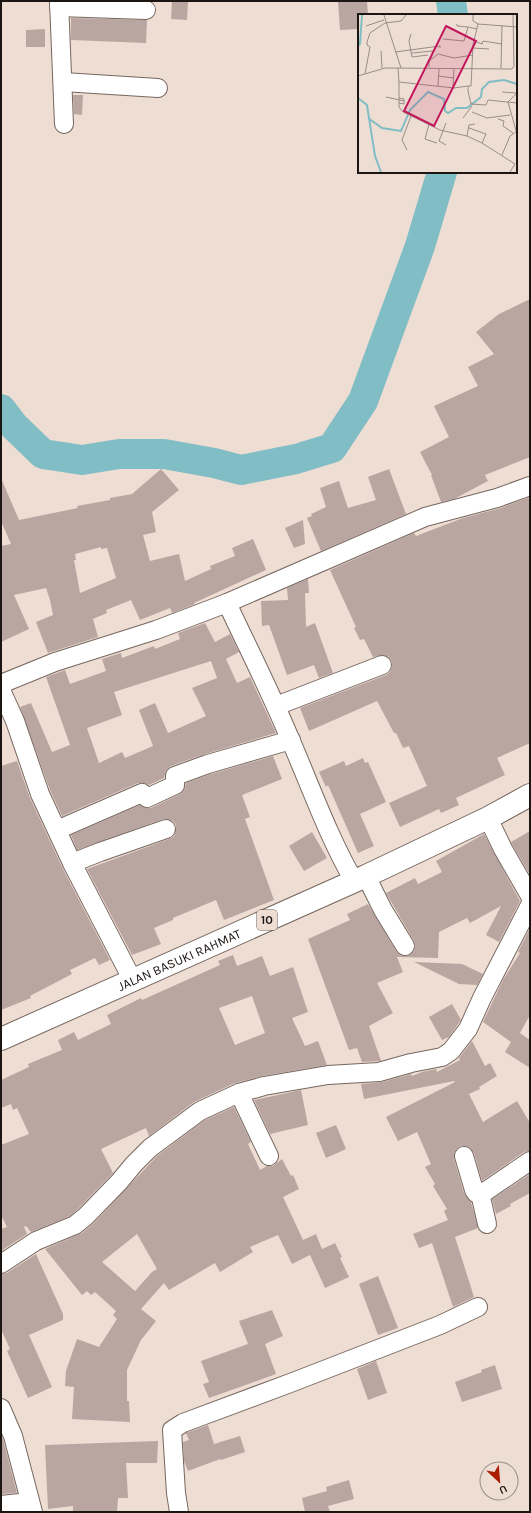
<svg xmlns="http://www.w3.org/2000/svg" width="531" height="1513" font-family="Karla,sans-serif">
<style>
.lines{fill:none;stroke-linecap:round;stroke-linejoin:round}
.river{stroke:#81bdc5;stroke-width:30}
.building{fill:#b9a6a1;fill-rule:evenodd}
.minor-casing{stroke:#76675f;stroke-width:20}
.trunk-casing{stroke:#76675f;stroke-width:24}
.minor{stroke:#fff;stroke-width:18}
.trunk{stroke:#fff;stroke-width:22}
.labels{text-anchor:middle;stroke-width:3.5;stroke-linejoin:round;paint-order:stroke}
.shield{fill:#eeddd3;stroke:#5b524d;stroke-width:1}
.shield-label{font-size:12px;font-weight:bold;fill:#1c1613}
.street-label{font-size:13px;fill:#1c1613;stroke:#eeddd3}
.inset-river{fill:none;stroke:#81bdc5;stroke-width:2}
.inset-road{fill:none;stroke:#9a8d86;stroke-width:1}
.view{fill:#c2185b;fill-opacity:0.15;stroke:#c2185b;stroke-width:2}
.inset-edge{fill:none;stroke:#1c1613;stroke-width:2}
</style>
<rect width="100%" height="100%" fill="#eeddd3"/>
<g class="lines">
<g class="river">
<polyline points="451,1 453,15"/>
<polyline points="1,409 14,426 43,454 82,460 119,454 164,454 214,463 241,470 296,459 332,448 363,401 420,246 442,172"/>
</g>
</g>
<g class="building">
<polygon points="172,1 188,1 187,20 171,19"/>
<polygon points="338,1 367,1 368,15 359,15 359,29 340,30"/>
<polygon points="71,18 147,20 146,43 71,40"/>
<polygon points="45,29 45,47 26,47 26,30"/>
<polygon points="73,95 83,95 82,115 74,114"/>
<polygon points="530,299 530,457 485,475 488,481 454,499 441,502 431,475 432,475 420,452 449,437 434,406 478,386 468,367 494,354 476,332 499,314"/>
<path d="M161,469L179,490L152,512L156,532L143,535L150,561L179,554L185,581L211,569L210,566L235,556L232,548L253,539L266,570L194,603L195,604L172,613L170,608L140,620L131,600L106,610L107,613L93,619L98,637L48,653L36,622L53,615L50,600L46,588L14,595L29,629L1,642V546L11,544L1,521V478L19,520L78,508L77,506L110,500V498L132,494ZM101,547V549L107,548L116,578L80,593L74,560H76L75,554Z"/>
<polygon points="389,469 406,514 321,551 307,518 312,516 311,514 326,507 320,488 339,481 348,508 376,500 368,477"/>
<polygon points="530,497 530,743 497,758 505,775 456,798 459,805 441,813 439,809 400,827 389,803 427,786 409,746 403,748 396,733 394,733 377,701 309,731 300,708 386,675 390,672 392,667 392,662 389,657 383,655 373,657 364,639 360,640 354,628 356,627 330,570 414,533 416,536 463,518 501,508"/>
<polygon points="303,520 305,544 294,548 285,528"/>
<polygon points="308,579 309,593 305,593 306,627 315,623 333,673 319,678 314,665 287,675 269,625 262,626 261,601 288,600 287,588"/>
<path d="M205,623L215,642L230,634L239,652L226,659L237,683L250,677L276,733L205,754L171,766L166,770L164,778L149,785L144,783H138L62,816L50,790L20,707L31,703L52,752L70,745L46,677L65,670L70,684L106,671L102,659L121,653L122,658L154,646L155,649L180,639L178,633ZM211,661L217,678L192,688L206,716L168,733L155,703L139,710L153,746L125,758L122,752L99,763L87,728L122,715L114,692Z"/>
<polygon points="273,756 282,779 242,795 250,817 245,819 274,900 224,920 216,900 173,918 173,920 154,928 161,944 132,955 87,869 169,839 174,836 176,831 176,825 173,821 168,819 163,819 77,850 71,835 140,805 146,808 151,808 180,794 184,790 186,783 211,774"/>
<polygon points="363,758 365,763 368,762 386,802 360,814 374,846 358,853 328,785 326,787 319,772 344,761 346,766"/>
<polygon points="17,761 30,798 62,867 110,960 99,965 95,958 70,970 72,974 30,996 31,998 1,1010 1,766"/>
<polygon points="530,831 530,875 511,842"/>
<polygon points="312,832 327,858 304,871 289,846"/>
<polygon points="484,834 520,901 499,942 486,935 501,906 470,923 467,918 439,932 438,958 397,957 403,972 377,983 393,1013 369,1026 381,1061 362,1062 357,1048 349,1050 308,939 350,920 347,914 368,904 396,951 400,955 405,956 410,955 414,951 415,946 414,941 386,893 415,878 418,884 442,872 436,861"/>
<polygon points="530,928 530,1015 520,1033 530,1040 530,1068 505,1052 511,1042 483,1022 503,980 520,953 518,952"/>
<path d="M233,955L237,966L262,956L270,976L293,967L308,1012L292,1018L305,1046L318,1041L327,1065L262,1076L235,1083L194,1102L149,1136L146,1128L101,1149L113,1173L79,1208L70,1216L31,1232L26,1226L24,1227L27,1234L1,1251V1229L7,1227L1,1215V1145L29,1134L17,1108L13,1110L11,1104L1,1108V1080L29,1067L28,1064L62,1050L58,1040L74,1032L78,1040L111,1024L107,1015L141,998L142,1000L220,965L218,961ZM252,996L265,1033L235,1045L219,1008Z"/>
<polygon points="414,962 462,964 483,974 477,985 459,984"/>
<polygon points="452,1004 461,1020 449,1037 442,1040 429,1017"/>
<polygon points="472,1041 485,1066 490,1063 497,1076 479,1087 480,1089 469,1094 483,1122 517,1101 530,1123 530,1151 524,1152 482,1181 474,1153 471,1149 467,1146 461,1146 457,1149 454,1153 454,1159 464,1193 471,1202 478,1228 455,1237 474,1297 453,1307 432,1243 419,1248 413,1234 448,1220 444,1211 447,1209 433,1186 435,1184 425,1167 431,1164 417,1132 398,1141 386,1117 455,1082 454,1081 364,1099 361,1084 382,1082 411,1074 412,1076 422,1072 436,1069 437,1072 460,1060 459,1058"/>
<polygon points="301,1090 308,1125 270,1134 254,1100"/>
<path d="M234,1107L251,1142L248,1144L260,1170L267,1166H273L282,1159L291,1176L293,1175L299,1189L283,1197L303,1240L316,1234L322,1249L335,1243L342,1257L340,1258L349,1277L325,1288L310,1255L292,1264L278,1235L250,1247L253,1252L220,1272L215,1263L169,1290L164,1283L141,1309L156,1321L141,1340L127,1370V1401H129L130,1422L72,1419L74,1387L65,1386L66,1371L77,1339L99,1347L117,1319L113,1315L116,1311L95,1292L91,1295L87,1291L82,1295L45,1249L82,1233L94,1223L157,1156L205,1120ZM137,1234L157,1269L152,1272L135,1291L102,1262Z"/>
<polygon points="336,1125 346,1149 326,1158 316,1133"/>
<polygon points="530,1174 530,1193 510,1204 511,1206 496,1214 492,1199"/>
<polygon points="36,1254 63,1314 63,1320 29,1335 52,1387 28,1398 7,1351 10,1349 1,1329 1,1274 7,1273"/>
<polygon points="378,1276 398,1328 378,1335 359,1284"/>
<polygon points="272,1310 283,1336 265,1344 276,1374 209,1398 203,1384 209,1382 201,1361 248,1344 239,1321"/>
<polygon points="376,1361 387,1393 368,1400 357,1369"/>
<polygon points="495,1365 502,1389 462,1402 455,1382 482,1372 481,1370"/>
<polygon points="208,1425 214,1444 240,1436 245,1452 221,1460 220,1459 188,1471 184,1461 183,1442 189,1440 186,1433"/>
<polygon points="1,1435 3,1439 17,1493 1,1494"/>
<polygon points="158,1441 157,1463 126,1463 128,1498 118,1498 117,1512 73,1512 73,1506 48,1509 45,1445"/>
<polygon points="349,1480 354,1499 328,1506 330,1512 305,1512 302,1498 327,1491 326,1487"/>
</g>
<g class="lines">
<g class="minor-casing">
<g id="minor">
<polyline points="59,1 64,124"/>
<polyline points="59,7 146,10"/>
<polyline points="63,82 158,88"/>
<path d="M227,603C248,648 271,693 290,739C311,787 328,836 354,881"/>
<polyline points="1,684 55,662 156,630 227,603 425,517 497,498 530,486"/>
<polyline points="1,690 15,721 40,794 72,863 133,981"/>
<polyline points="276,706 382,665"/>
<polyline points="488,818 503,849 530,896"/>
<polyline points="57,830 142,793 147,798 175,785 175,776 208,764 291,740"/>
<polyline points="72,863 100,852 166,829"/>
<polyline points="366,876 383,910 405,946"/>
<polyline points="239,1093 269,1156"/>
<polyline points="464,1156 474,1190 476,1193 486,1191 530,1161"/>
<polyline points="480,1193 487,1224"/>
<polyline points="1,1264 36,1241 75,1225 86,1216 119,1182 134,1164 150,1148 200,1111 239,1093 264,1086 328,1075 379,1072 411,1063 442,1057 451,1051 468,1029 482,998 530,905"/>
<polyline points="1,1408 13,1436 33,1512"/>
<polyline points="1,1505 30,1502"/>
<polyline points="179,1512 176,1493 172,1430 183,1423 293,1382 440,1325 478,1307"/>
</g>
</g>
<g class="trunk-casing">
<g id="trunk">
<path id="s1" d="M1,1039L366,876L488,818L530,795"/>
</g>
</g>
<use href="#minor" class="minor"/>
<use href="#trunk" class="trunk"/>
</g>
<g class="labels">
<rect class="shield" x="257" y="910" width="20" height="20" rx="3"/>
<g class="shield-label">
<text x="267" y="924">10</text>
</g>
<g class="street-label">
<text dy="5" stroke="none"><textPath href="#s1" startOffset="195">JALAN BASUKI RAHMAT</textPath></text>
</g>
</g>
<g transform="translate(358 14)">
<rect width="159" height="159" fill="#eeddd3"/>
<path class="inset-river" d="M0,32L2,30L4,1M0,84L9,91L17,142L23,158M10,104L24,114L43,117L52,96L70,78L86,85L87,97L90,99L98,94H109L123,83L124,75L131,68L146,66L159,70"/>
<path class="inset-road" d="M26,1L43,54M115,1V7L120,10L159,13M99,10V12L110,13M120,10L115,31L113,72H110V77L113,90L128,91L130,86L159,89M8,12L26,6M53,20L51,27L54,43L70,41M85,25L106,27L110,13L119,15M116,27L124,30L125,27L144,30M115,34L131,35M23,37L24,54M37,38L82,32V34M54,39L75,37M71,53V47L80,40L96,44L115,41M40,54L41,68L96,74L110,72M143,54L144,11M7,60L12,33L9,31V28L12,19L27,9L43,7L48,1M0,62L27,54L154,55L156,52L155,1M80,62L96,64M41,68V93L45,98L82,116L109,122L124,129L157,150L152,158M80,72L81,54M95,73L96,54M144,78L158,79M159,79L150,88L159,120M28,83L46,87M41,89L46,90V85L41,84M114,98L129,104L152,101M105,104L114,92M140,105L146,107L145,112L155,119M88,109L81,127L88,131M71,110L67,125L79,129M111,114L128,120L124,129M109,122L111,111L117,110M49,136L44,126L53,102M144,141L152,122L158,118"/>
<path class="view" d="M88,12L118,27L76,112L46,97Z"/>
<rect width="159" height="159" class="inset-edge"/>
</g>
<rect width="531" height="1513" fill="none" stroke="#1c1613" stroke-width="4"/>
<g transform="translate(499 1481) rotate(154)"><circle r="19" fill="#eeddd3" stroke="#9a8d86"/>
<path d="M0-3L7 15L0 10L-7 15Z" fill="#ab1d03"/>
<text y="-6" font-size="11" font-weight="bold" text-anchor="middle" fill="#1c1613">U</text>
</g>
</svg>
